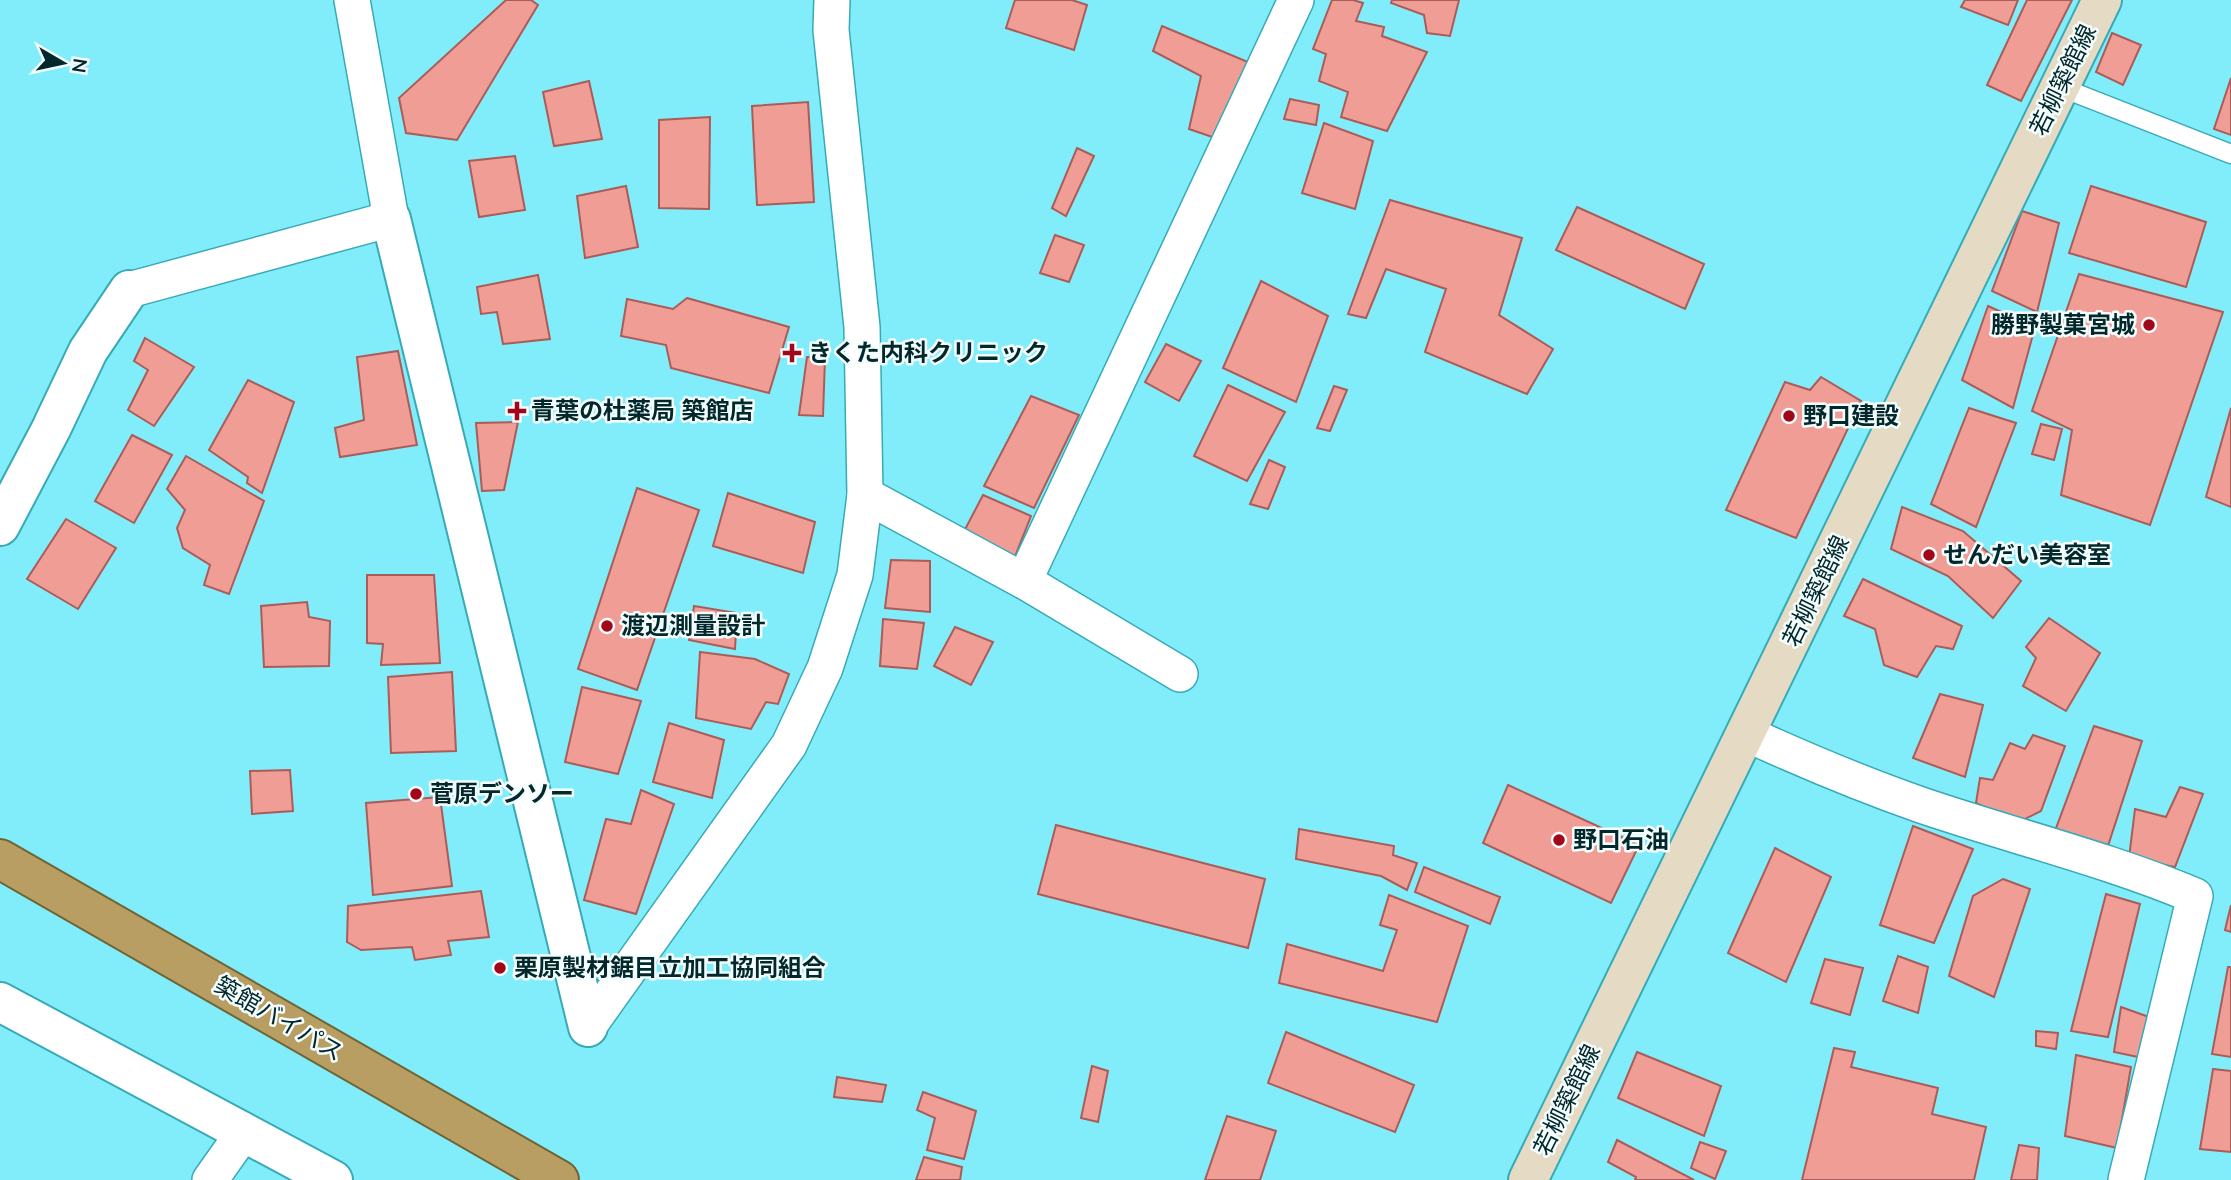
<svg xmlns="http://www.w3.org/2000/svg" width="2231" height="1180" font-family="Mulish,'Noto Sans JP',sans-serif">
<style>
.building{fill:#f09d96;stroke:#aa5d58;stroke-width:2}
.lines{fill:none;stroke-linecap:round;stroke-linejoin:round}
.service-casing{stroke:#38aab6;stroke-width:21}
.minor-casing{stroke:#38aab6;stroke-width:38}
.tertiary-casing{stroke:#38aab6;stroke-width:42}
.secondary-casing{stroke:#38aab6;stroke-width:42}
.trunk-casing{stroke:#6e6535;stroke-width:42}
.service{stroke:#fff;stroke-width:18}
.minor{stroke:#fff;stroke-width:35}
.tertiary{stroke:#fff;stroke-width:38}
.secondary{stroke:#e5dbc4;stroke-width:38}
.trunk{stroke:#b89e62;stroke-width:38}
.poi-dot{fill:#a20619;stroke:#f3fdfe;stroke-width:2.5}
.labels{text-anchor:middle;stroke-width:5;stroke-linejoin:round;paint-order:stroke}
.street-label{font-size:24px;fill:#03282b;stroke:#f3fdfe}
.poi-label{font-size:24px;font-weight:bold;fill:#03282b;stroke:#f3fdfe;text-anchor:start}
</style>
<rect width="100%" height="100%" fill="#82edfa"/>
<g class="building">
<polygon points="506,0 531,0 538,5 457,140 406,133 399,98"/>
<polygon points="1015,0 1072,0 1087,5 1074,50 1006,28"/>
<polygon points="1332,0 1353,0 1363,3 1356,21 1384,27 1382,36 1427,52 1387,131 1341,117 1348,92 1319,81 1326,54 1313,49"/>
<polygon points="1392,0 1459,0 1450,36 1427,33 1424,15 1391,3"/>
<polygon points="1965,0 2018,0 2008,25 1961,7"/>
<polygon points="2027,0 2072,0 2021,101 1987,85"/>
<polygon points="1162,26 1255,65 1221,140 1189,129 1201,76 1153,51"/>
<polygon points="2112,33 2141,45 2123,85 2096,72"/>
<polygon points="2231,78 2231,135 2214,129"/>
<polygon points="589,81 602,139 554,146 543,92"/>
<polygon points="1290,99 1319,105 1316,125 1284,119"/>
<polygon points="808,102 814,202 757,205 752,106"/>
<polygon points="710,117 709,209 659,208 659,120"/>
<polygon points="1324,123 1373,141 1355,209 1302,193"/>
<polygon points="1077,148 1094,156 1066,216 1052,208"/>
<polygon points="515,156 525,210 479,217 469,161"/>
<polygon points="626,186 638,247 585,258 577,196"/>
<polygon points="2091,186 2206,222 2186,287 2069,253"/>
<polygon points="1390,200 1522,238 1499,315 1553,349 1527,394 1425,352 1446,289 1386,269 1366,318 1348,314"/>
<polygon points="1577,207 1704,264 1685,309 1556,250"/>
<polygon points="2022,211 2059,223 2037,312 1992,291"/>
<polygon points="1055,235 1084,245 1069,282 1040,273"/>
<polygon points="2079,274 2223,312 2150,525 2061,495 2072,430 2032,411"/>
<polygon points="538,275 550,339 503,344 497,312 481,314 477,287"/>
<polygon points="1261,281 1328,316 1296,402 1223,368"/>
<polygon points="687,298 789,327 769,393 671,368 666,345 621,336 627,299 673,309"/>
<polygon points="1988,306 2035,327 2013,408 1962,380"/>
<polygon points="145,338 194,367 154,426 128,410 148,370 134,361"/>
<polygon points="1166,344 1201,361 1179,401 1145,382"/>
<polygon points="398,351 417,445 340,457 335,428 364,420 357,357"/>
<polygon points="807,357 825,358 823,416 799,415"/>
<polygon points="1821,377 1861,401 1796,538 1726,510 1785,382 1810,390"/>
<polygon points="248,380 294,402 262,493 247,483 248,477 209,450"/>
<polygon points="1228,385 1285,412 1247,481 1194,456"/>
<polygon points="1334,386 1347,390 1330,431 1317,428"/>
<polygon points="1031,396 1079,415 1034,508 984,486"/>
<polygon points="1969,408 2016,423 1976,527 1931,504"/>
<polygon points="2231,408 2231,507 2206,497"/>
<polygon points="518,422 504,490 482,491 476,423"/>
<polygon points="2041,424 2062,429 2054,460 2032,454"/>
<polygon points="132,435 172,455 134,523 95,501"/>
<polygon points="186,456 264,501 229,594 204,585 210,565 183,548 177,528 185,510 167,489"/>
<polygon points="1269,460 1285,467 1268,509 1250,504"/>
<polygon points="637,488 699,510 637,690 578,669"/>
<polygon points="728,493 815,522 803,573 713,546"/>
<polygon points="983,495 1031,516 1012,564 960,539"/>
<polygon points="1902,507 1963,531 2021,581 1993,618 1948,576 1891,549"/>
<polygon points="66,519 116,548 78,609 27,579"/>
<polygon points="891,560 930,561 930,612 885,608"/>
<polygon points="367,575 434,575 440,663 381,665 383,644 367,643"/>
<polygon points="1863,579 1962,626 1953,649 1936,646 1917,677 1884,665 1875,629 1844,616"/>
<polygon points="307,602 309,617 330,621 329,666 264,667 261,606"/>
<polygon points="694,606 737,613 735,649 689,640"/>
<polygon points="2049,618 2100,653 2066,711 2023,686 2036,658 2026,647"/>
<polygon points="883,619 924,623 917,669 880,666"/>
<polygon points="955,627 993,642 971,685 934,666"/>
<polygon points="700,652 755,659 789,674 778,704 766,702 751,729 696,718"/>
<polygon points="452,672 456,751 391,753 388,677"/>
<polygon points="582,687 641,701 618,774 565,762"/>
<polygon points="1940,694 1983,705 1965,777 1913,758"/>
<polygon points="669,723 724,740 712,798 653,782"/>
<polygon points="2094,726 2142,741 2107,849 2055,831"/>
<polygon points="2033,735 2065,746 2041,811 2017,823 1976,803 1980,778 1993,780 2010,743 2025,749"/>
<polygon points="290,770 293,811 252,814 250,771"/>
<polygon points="1508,785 1639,845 1611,903 1483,843"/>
<polygon points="2180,787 2203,794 2175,867 2129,858 2135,809 2166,817"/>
<polygon points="641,790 674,804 636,914 584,900 606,819 631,824"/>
<polygon points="440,797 452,886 373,895 366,803"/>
<polygon points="1056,825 1265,879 1248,948 1038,894"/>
<polygon points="1913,826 1973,849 1934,943 1880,925"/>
<polygon points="1299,829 1394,846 1393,855 1417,863 1407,890 1381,876 1296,859"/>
<polygon points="1775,848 1831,877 1786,982 1728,953"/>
<polygon points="1424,867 1500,897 1490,924 1415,892"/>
<polygon points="2003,879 2030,889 1994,997 1949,976 1973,896"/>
<polygon points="481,891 489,937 448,941 451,955 415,960 412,947 361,950 347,942 348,906"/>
<polygon points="2106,894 2140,904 2108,1037 2071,1031"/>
<polygon points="1389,895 1468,926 1437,1022 1279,983 1287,944 1383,971 1397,930 1380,925"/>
<polygon points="2231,905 2231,932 2225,930"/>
<polygon points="1898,956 1928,967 1918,1013 1883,1001"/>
<polygon points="1825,959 1863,968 1850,1015 1811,1003"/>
<polygon points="2228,967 2231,967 2231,1057 2212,1054"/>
<polygon points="2121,1007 2149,1017 2143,1058 2114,1052"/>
<polygon points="2036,1031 2058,1033 2056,1049 2036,1046"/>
<polygon points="1286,1032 1414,1085 1395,1132 1268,1083"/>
<polygon points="1834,1048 1855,1052 1851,1067 1938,1088 1932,1114 1986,1127 1974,1180 1802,1180"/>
<polygon points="1637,1052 1721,1086 1704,1136 1618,1098"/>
<polygon points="2076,1055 2131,1067 2117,1148 2065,1136"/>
<polygon points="1092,1066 1108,1071 1098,1122 1081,1118"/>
<polygon points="2213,1069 2231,1071 2231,1152 2200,1149"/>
<polygon points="837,1077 886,1085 882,1102 834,1097"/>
<polygon points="923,1092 976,1111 964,1159 927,1150 935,1118 917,1110"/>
<polygon points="1227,1116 1276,1131 1260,1180 1205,1180"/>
<polygon points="1617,1140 1694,1180 1635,1180 1636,1177 1608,1162"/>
<polygon points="1700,1142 1726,1151 1715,1179 1691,1168"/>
<polygon points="2019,1145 2039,1148 2037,1180 2011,1180"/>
<polygon points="924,1157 962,1167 960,1180 916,1180"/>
</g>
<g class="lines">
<g class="service-casing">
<polyline id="service" points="2060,87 2231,154"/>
</g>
<g class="minor-casing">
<g id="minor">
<polyline points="129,290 391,219 352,0"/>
<polyline points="865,495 1024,581 1180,674"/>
<polyline points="1024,581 1296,0"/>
<path d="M1747,734C1804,760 1861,784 1921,805C2012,836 2107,859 2195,896L2126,1180"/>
<polyline points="588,1027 789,745 825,668 855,575 865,495 862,327 831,30 832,0"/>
<polyline points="210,1180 244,1132"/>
</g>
</g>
<g class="tertiary-casing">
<g id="tertiary">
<polyline points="391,219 588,1027"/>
<polyline points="0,526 51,429 88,351 129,290"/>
<polyline points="0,1002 333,1180"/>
</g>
</g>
<g class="secondary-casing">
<polyline id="secondary" points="1528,1180 2102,0"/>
</g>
<g class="trunk-casing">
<polyline id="trunk" points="0,859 559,1180"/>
</g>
<use href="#service" class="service"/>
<use href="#minor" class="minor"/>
<use href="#tertiary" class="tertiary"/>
<use href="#secondary" class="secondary"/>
<use href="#trunk" class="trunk"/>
</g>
<g class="poi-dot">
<circle cx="2149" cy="325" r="7"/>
<path d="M788.5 342.5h7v7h7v7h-7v7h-7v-7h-7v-7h7z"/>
<path d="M513.5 400.5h7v7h7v7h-7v7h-7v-7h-7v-7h7z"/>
<circle cx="1789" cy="416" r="7"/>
<circle cx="1929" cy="555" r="7"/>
<circle cx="607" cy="626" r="7"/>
<circle cx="416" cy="794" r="7"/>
<circle cx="1559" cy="840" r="7"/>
<circle cx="500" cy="968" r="7"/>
</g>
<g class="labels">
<g class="street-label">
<text transform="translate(2063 80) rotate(-64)" y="8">若柳築館線</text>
<text transform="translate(1816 591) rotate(-64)" y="8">若柳築館線</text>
<text transform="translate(279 1019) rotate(30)" y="8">築館バイパス</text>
<text transform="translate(1567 1100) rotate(-64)" y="8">若柳築館線</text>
</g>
<g class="poi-label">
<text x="2135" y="333" text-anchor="end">勝野製菓宮城</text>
<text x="808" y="361">きくた内科クリニック</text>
<text x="531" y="419">青葉の杜薬局 築館店</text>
<text x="1803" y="424">野口建設</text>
<text x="1943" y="563">せんだい美容室</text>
<text x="621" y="634">渡辺測量設計</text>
<text x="430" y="802">菅原デンソー</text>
<text x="1573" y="848">野口石油</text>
<text x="514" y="976">栗原製材鋸目立加工協同組合</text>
</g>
</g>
<g transform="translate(63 63) rotate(99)" stroke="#f3fdfe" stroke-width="5" paint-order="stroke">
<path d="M0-5L12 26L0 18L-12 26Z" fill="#03282b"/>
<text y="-10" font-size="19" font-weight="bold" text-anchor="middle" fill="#03282b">N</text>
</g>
</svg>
